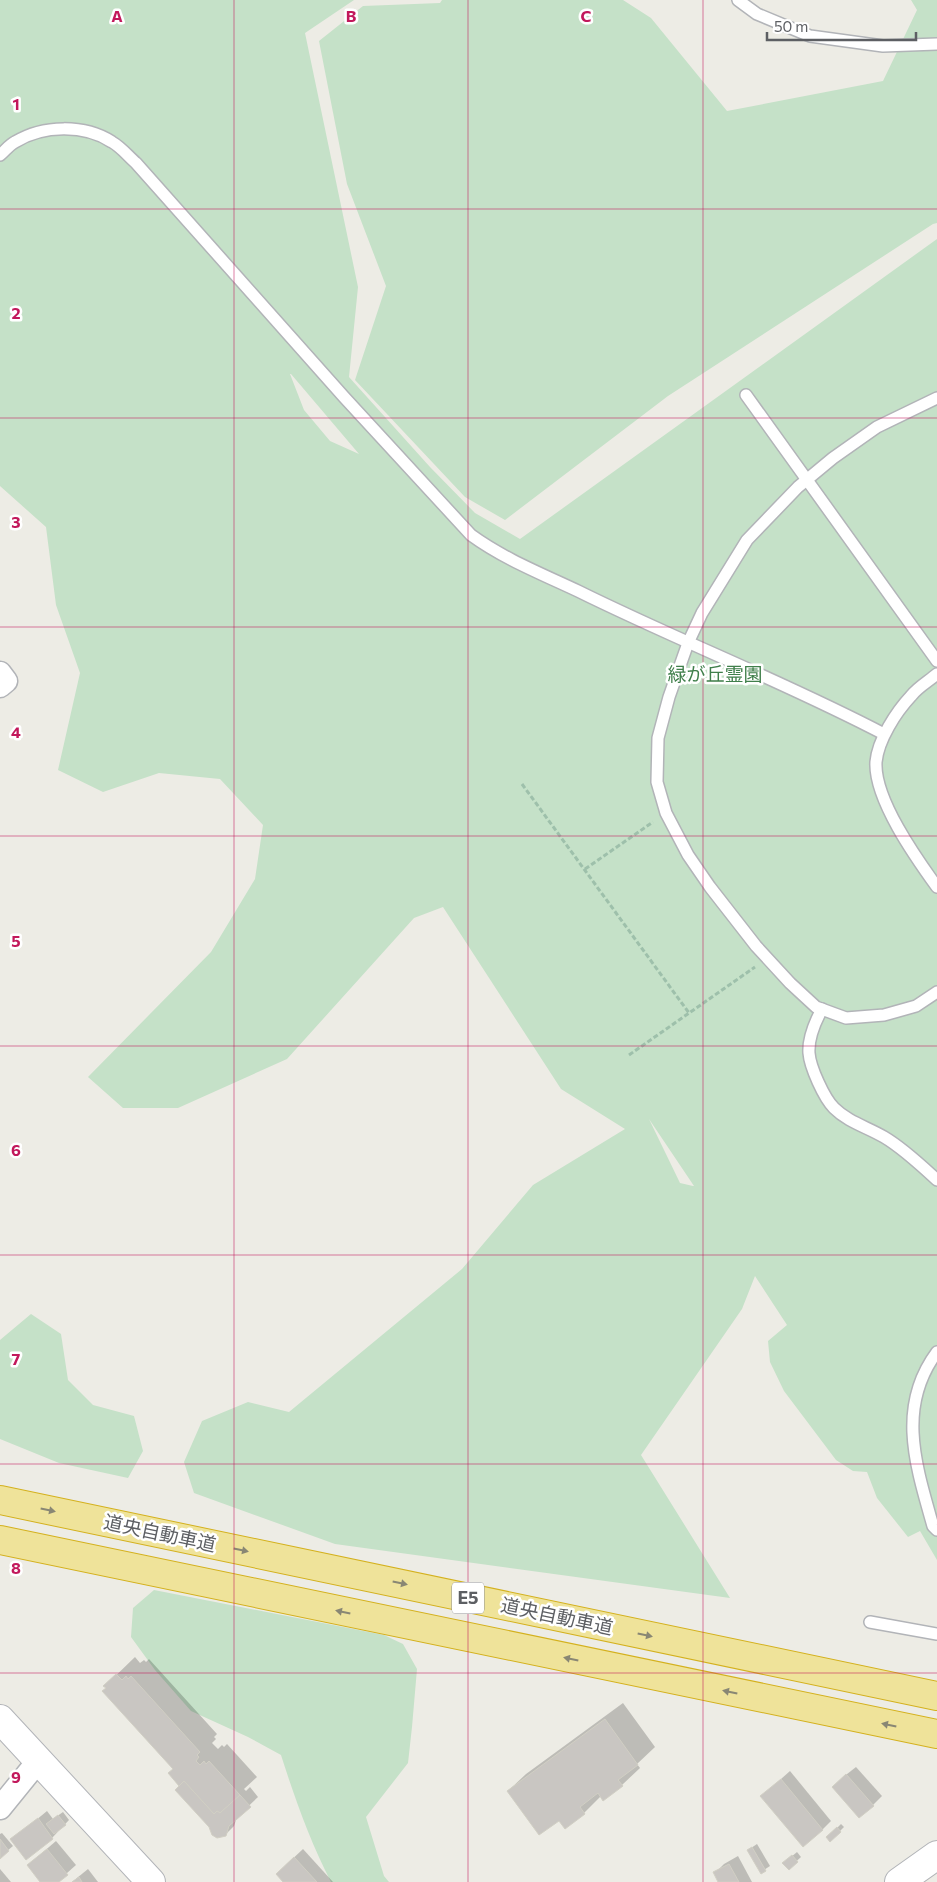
<svg xmlns="http://www.w3.org/2000/svg" width="937" height="1882" font-family="Commissioner,'Noto Sans JP',sans-serif">
<style>
.green{fill:#c5e1c8;fill-rule:evenodd}
.shadow{fill:#0003}
.building{fill:#c9c6c2;stroke:#d1cfc4}
.lines{fill:none;stroke-linecap:round;stroke-linejoin:round}
.service-casing{stroke:#b2b4b8;stroke-width:14}
.minor-casing{stroke:#b2b4b8;stroke-width:25}
.tertiary-casing{stroke:#b2b4b8;stroke-width:30}
.motorway-casing{stroke:#d4b11e;stroke-width:30}
.path{stroke:#9ec0ab;stroke-width:3;stroke-dasharray:5 2.5;stroke-linecap:butt}
.service{stroke:#fff;stroke-width:11}
.minor{stroke:#fff;stroke-width:22}
.tertiary{stroke:#fff;stroke-width:28}
.motorway{stroke:#efe39a;stroke-width:28}
.oneway{fill:#898774}
.grid{fill:none;stroke:#c2185b;stroke-width:1;stroke-opacity:0.55}
.labels{text-anchor:middle;stroke-width:5;stroke-linejoin:round;paint-order:stroke}
.shield{fill:#fff;stroke:#8e8f92;stroke-width:1}
.shield-label{font-size:18px;font-weight:bold;fill:#5d5f63}
.park-label{font-size:19px;fill:#407f4b;stroke:#fff}
.street-label{font-size:19px;fill:#5d5f63;stroke:#fff}
.grid-label{font-size:16px;text-anchor:middle;font-weight:bold;fill:#c2185b;stroke:#fff;stroke-width:5;stroke-linejoin:round;paint-order:stroke}
</style>
<rect width="100%" height="100%" fill="#edece5"/>
<g class="green">
<path d="M0,0H354L305,33L358,287L349,377L430,467L475,513L520,539L937,239V1560L920,1531L908,1537L877,1498L867,1472L853,1471L836,1460L784,1391L770,1362L768,1341L787,1325L755,1276L742,1309L641,1455L730,1598L335,1544L194,1493L184,1462L202,1421L248,1402L289,1412L462,1269L533,1185L625,1129L561,1089L443,907L414,918L287,1059L178,1108H123L88,1077L211,952L255,879L263,825L220,779L159,773L103,792L58,770L80,673L56,605L46,527L0,486ZM290,374H291L359,454L330,441L304,410ZM649,1119L694,1186H693L680,1183Z"/>
<polygon points="442,0 623,0 651,18 727,111 883,81 917,10 911,0 937,0 937,223 933,224 668,396 505,520 465,497 355,380 386,286 347,184 319,41 363,6 440,3"/>
<polygon points="31,1314 61,1334 68,1380 93,1405 134,1416 143,1451 128,1478 59,1463 0,1439 0,1340"/>
<path d="M154,1590L384,1635L403,1644L417,1669L412,1727L408,1763L366,1817L384,1876L389,1882H331C310,1841 295,1799 281,1755L248,1737L191,1711L155,1670L131,1637L133,1608Z"/>
</g>
<g class="shadow">
<polygon points="135,1657 140,1663 144,1660 146,1662 149,1659 217,1734 214,1737 216,1739 212,1743 218,1749 222,1745 224,1747 227,1744 257,1777 244,1789 246,1791 250,1787 258,1797 237,1817 234,1826 225,1835 210,1826 170,1774 175,1769 105,1686"/>
<polygon points="623,1703 655,1747 637,1764 640,1768 622,1785 601,1796 584,1813 559,1820 508,1791 526,1774"/>
<polygon points="856,1767 882,1796 873,1805 842,1778"/>
<polygon points="790,1771 831,1821 822,1830 762,1796"/>
<polygon points="47,1811 53,1819 63,1812 69,1820 52,1838 26,1858 12,1840"/>
<polygon points="841,1824 844,1827 840,1831 832,1833"/>
<polygon points="2,1833 13,1846 0,1857 0,1834"/>
<polygon points="56,1841 76,1865 57,1882 42,1882 28,1865"/>
<polygon points="757,1844 770,1866 761,1872 748,1850"/>
<polygon points="303,1849 333,1882 285,1882 286,1865"/>
<polygon points="797,1852 801,1857 789,1868 784,1863"/>
<polygon points="738,1856 752,1882 720,1882 715,1873 724,1864"/>
<polygon points="0,1869 11,1882 0,1882"/>
<polygon points="88,1869 98,1882 72,1882"/>
</g>
<g class="building">
<polygon points="116,1674 122,1680 126,1676 128,1679 131,1676 200,1752 197,1755 199,1757 196,1761 200,1765 204,1761 206,1764 209,1761 240,1795 220,1813 217,1811 214,1814 184,1781 179,1786 168,1773 173,1769 102,1691 106,1688 103,1686"/>
<polygon points="605,1719 638,1765 618,1780 623,1786 603,1801 598,1793 580,1807 585,1814 565,1829 559,1821 539,1835 507,1791"/>
<polygon points="846,1774 874,1806 859,1818 832,1787"/>
<polygon points="781,1779 823,1830 803,1847 760,1796"/>
<polygon points="184,1781 214,1814 217,1811 220,1813 240,1795 251,1807 229,1826 226,1836 217,1838 212,1835 209,1827 175,1790"/>
<polygon points="58,1815 66,1825 54,1834 46,1824"/>
<polygon points="38,1818 53,1839 26,1860 10,1839"/>
<polygon points="837,1827 841,1832 830,1842 826,1837"/>
<polygon points="0,1839 9,1851 0,1859"/>
<polygon points="752,1847 766,1871 761,1874 747,1850"/>
<polygon points="47,1849 68,1875 59,1882 40,1882 27,1865"/>
<polygon points="792,1855 798,1862 789,1870 782,1863"/>
<polygon points="294,1857 317,1882 283,1882 276,1874"/>
<polygon points="729,1864 739,1882 718,1882 713,1872"/>
<polygon points="79,1877 82,1882 72,1882"/>
</g>
<g class="lines">
<g class="service-casing">
<g id="service">
<polyline points="738,0 757,14 810,36 883,46 937,44"/>
<path d="M0,155C5,151 9,145 15,142C43,125 84,124 112,142C121,147 128,156 136,163L344,397L471,535C504,559 542,574 578,591C679,641 785,682 884,734"/>
<polyline points="746,395 937,661"/>
<polyline points="937,398 877,427 833,458 798,487 747,540 702,613 688,643 669,697 658,738 657,782 666,813 688,855 710,887 756,946 790,983 816,1007 846,1018 884,1015 916,1006 937,992"/>
<path d="M937,674C929,681 918,687 911,696C896,712 878,740 876,762C874,799 916,858 937,887"/>
<path d="M822,1009C815,1022 808,1038 809,1053C810,1067 824,1098 834,1108C848,1122 867,1127 884,1137C901,1147 922,1166 937,1180"/>
<path d="M937,1352C896,1407 916,1466 933,1526L937,1530"/>
<polyline points="870,1622 937,1634"/>
</g>
</g>
<g class="minor-casing">
<g id="minor">
<polyline points="0,673 6,681 0,686"/>
<polyline points="0,1808 39,1760"/>
</g>
</g>
<g class="tertiary-casing">
<g id="tertiary">
<polyline points="0,1719 151,1882"/>
<polyline points="899,1882 937,1855"/>
</g>
</g>
<g class="motorway-casing">
<g id="motorway">
<polyline points="0,1500 937,1696"/>
<polyline points="0,1540 937,1734"/>
</g>
</g>
<g class="path">
<polyline points="522,784 689,1013"/>
<polyline points="585,869 653,822"/>
<polyline points="629,1055 755,967"/>
</g>
<use href="#service" class="service"/>
<use href="#minor" class="minor"/>
<use href="#tertiary" class="tertiary"/>
<use href="#motorway" class="motorway"/>
</g>
<defs><path id="oneway-solid" d="M-6-.8H1V-3.2L6.5 0L1 3.2V.8H-6Z" transform="scale(1.25)"/></defs>
<g class="oneway">
<use href="#oneway-solid" transform="translate(48 1510) rotate(12)"/>
<use href="#oneway-solid" transform="translate(241 1550) rotate(12)"/>
<use href="#oneway-solid" transform="translate(400 1583) rotate(12)"/>
<use href="#oneway-solid" transform="translate(343 1612) rotate(-168)"/>
<use href="#oneway-solid" transform="translate(645 1635) rotate(12)"/>
<use href="#oneway-solid" transform="translate(571 1659) rotate(-168)"/>
<use href="#oneway-solid" transform="translate(730 1692) rotate(-168)"/>
<use href="#oneway-solid" transform="translate(889 1725) rotate(-168)"/>
</g>
<path class="grid" d="M234,0V1882M468,0V1882M703,0V1882M0,209H937M0,418H937M0,627H937M0,836H937M0,1046H937M0,1255H937M0,1464H937M0,1673H937"/>
<g class="labels">
<rect class="shield" x="452" y="1582.5" width="32" height="31" rx="4"/>
<g class="shield-label">
<text x="468" y="1604">E5</text>
</g>
<g class="park-label">
<text x="715" y="681">緑が丘霊園</text>
</g>
<g class="street-label">
<text transform="translate(160 1533) rotate(12)" y="7">道央自動車道</text>
<text transform="translate(557 1616) rotate(12)" y="7">道央自動車道</text>
</g>
</g>
<g class="grid-label">
<text x="117" y="22">A</text>
<text x="351" y="22">B</text>
<text x="586" y="22">C</text>
<text x="16" y="110">1</text>
<text x="16" y="319">2</text>
<text x="16" y="528">3</text>
<text x="16" y="738">4</text>
<text x="16" y="947">5</text>
<text x="16" y="1156">6</text>
<text x="16" y="1365">7</text>
<text x="16" y="1574">8</text>
<text x="16" y="1783">9</text>
</g>
<path d="M767 32v8h149v-8" fill="none" stroke="#5d5f63" stroke-width="2.5"/>
<text x="774" y="32" font-size="15" fill="#5d5f63" stroke="#ffffff" stroke-width="4" paint-order="stroke">50 m</text>
</svg>
